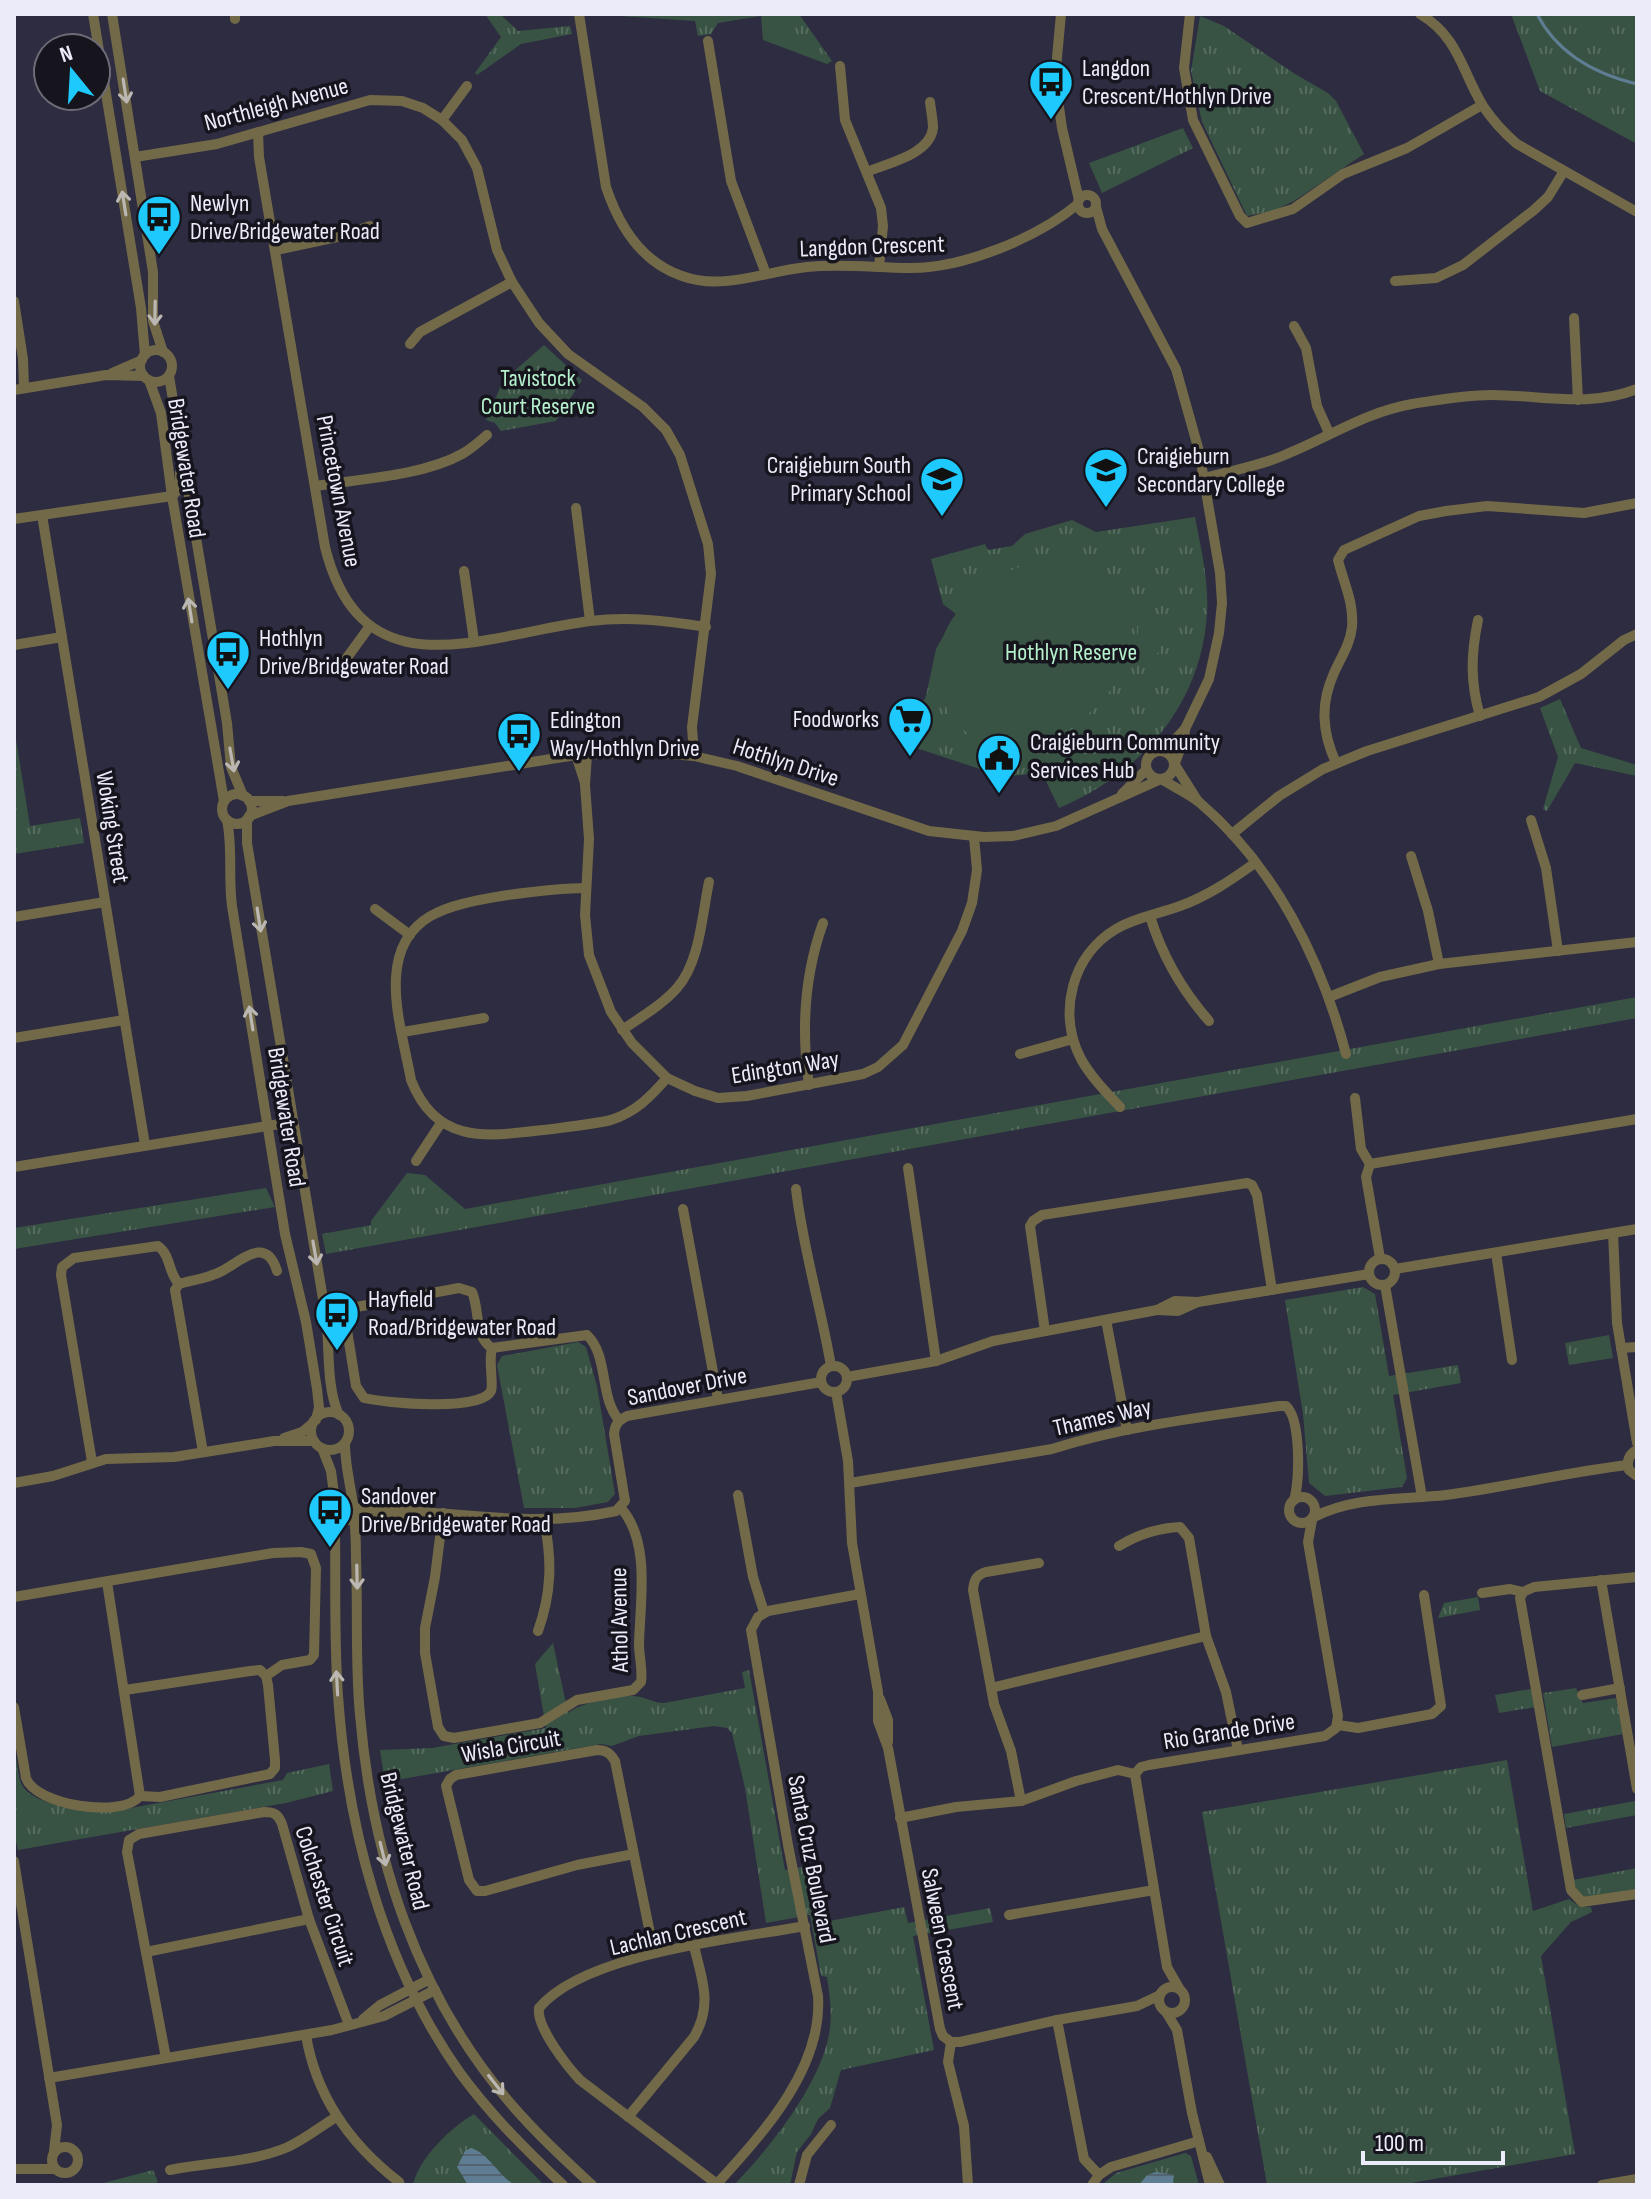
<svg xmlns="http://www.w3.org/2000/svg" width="1651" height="2199" font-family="'Sofia Sans Condensed',sans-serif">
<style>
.grass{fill:url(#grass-tufts)}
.pitch{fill:#385343}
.water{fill:url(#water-rules)}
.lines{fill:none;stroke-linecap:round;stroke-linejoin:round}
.stream{stroke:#5f7d92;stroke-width:3}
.minor{stroke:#726949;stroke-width:10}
.oneway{stroke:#bbb7b3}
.labels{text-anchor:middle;stroke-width:7;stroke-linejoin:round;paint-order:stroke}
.poi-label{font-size:24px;fill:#ecebf9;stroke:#16151e;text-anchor:start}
.street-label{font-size:24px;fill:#ecebf9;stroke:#16151e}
.park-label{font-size:24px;fill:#b6f1cd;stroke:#16151e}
</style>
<defs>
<pattern id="grass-tufts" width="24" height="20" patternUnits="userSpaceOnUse" patternTransform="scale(2)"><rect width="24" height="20" fill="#385343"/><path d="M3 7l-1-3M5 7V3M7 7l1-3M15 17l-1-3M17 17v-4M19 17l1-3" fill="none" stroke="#556c5f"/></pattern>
<pattern id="water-rules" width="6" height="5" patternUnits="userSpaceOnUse" patternTransform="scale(2)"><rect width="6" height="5" fill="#5f7d92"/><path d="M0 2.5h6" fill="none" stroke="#546472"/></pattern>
</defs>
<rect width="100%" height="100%" fill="#2d2c40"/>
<g class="grass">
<polygon points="485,14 500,14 518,31 570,26 572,34 521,44 477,75 475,73 501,37"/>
<polygon points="590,14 799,14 832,61 827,64 763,40 761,16 718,23 711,34 698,36 695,21"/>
<polygon points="1511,14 1637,14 1637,144 1540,91"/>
<polygon points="1200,16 1224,26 1295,74 1328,93 1336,101 1364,154 1294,201 1273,211 1247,216 1202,122 1191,71"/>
<polygon points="1183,128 1193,148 1102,193 1089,163"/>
<polygon points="544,345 582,380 556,421 501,431 495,423 486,420 503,381"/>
<path d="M1195,517C1201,549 1209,581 1207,614C1201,706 1140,774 1059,808L1042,773L1010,776L995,774L904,744L926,696L936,649L956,614L943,604L931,559L985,544L988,550L1012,546L1025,534L1072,520L1096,532Z"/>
<polygon points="1560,699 1581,748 1637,765 1637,776 1575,763 1547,811 1543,809 1558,757 1540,708"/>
<polygon points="14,727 30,826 80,818 84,843 14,854"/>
<polygon points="1637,997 1637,1018 326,1254 322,1234 371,1225 371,1221 407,1173 425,1175 465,1209"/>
<polygon points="266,1188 275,1207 14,1249 14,1228"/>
<polygon points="1363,1287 1375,1294 1389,1376 1458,1365 1461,1383 1393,1395 1407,1478 1402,1487 1325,1496 1309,1483 1303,1414 1285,1300"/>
<polygon points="1609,1335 1613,1358 1569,1365 1565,1343"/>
<polygon points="578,1342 586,1347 597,1386 615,1494 608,1502 575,1508 524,1508 497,1365 502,1356"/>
<polygon points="1478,1597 1480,1610 1438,1618 1444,1603"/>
<path d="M553,1643L568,1713C583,1702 613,1696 632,1696C644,1696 653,1703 664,1703L745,1688L742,1672L749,1670L785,1870L807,1866L820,1919L824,1922L904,1907L908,1923L990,1908L993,1922L913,1936L934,2050L841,2070L830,2108L818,2119L811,2134L797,2152L790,2185H734C769,2149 817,2088 828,2039C833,2018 830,1997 827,1977L821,1976L810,1915L766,1923L745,1788L732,1733L727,1728L714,1726L639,1736L612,1746L601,1744L385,1782L380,1750L432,1748L546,1728L535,1664Z"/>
<polygon points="1576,1688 1583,1703 1616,1698 1623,1734 1552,1747 1543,1693"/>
<polygon points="1531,1689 1536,1707 1499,1713 1495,1695"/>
<path d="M14,1745C17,1757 17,1771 21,1783C29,1805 89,1813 109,1812L283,1780L287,1773L329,1764L333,1791L286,1803L18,1850L14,1834Z"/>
<polygon points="1507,1760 1533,1911 1569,1899 1580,1907 1591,1907 1592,1912 1571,1922 1541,1956 1575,2154 1400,2185 1267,2185 1202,1812"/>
<polygon points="1635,1801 1637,1815 1566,1828 1564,1814"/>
<polygon points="1637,1868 1637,1890 1585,1899 1579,1896 1573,1880"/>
<path d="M474,2114L544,2185H413C418,2159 451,2127 474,2114Z"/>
<polygon points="1185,2153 1191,2156 1199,2185 1102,2185 1116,2173"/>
<polygon points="153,2170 158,2182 149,2185 96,2185"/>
</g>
<g class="pitch">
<path d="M1063,555C1081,555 1092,563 1105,574C1180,638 1083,754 1003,748C983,746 970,737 957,723C943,708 936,686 937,667C939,603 1006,563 1063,555Z"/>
<polygon points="1139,613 1160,615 1158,653 1137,652"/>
</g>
<g class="water">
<path d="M471,2148C491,2155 497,2175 515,2185H468L457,2167L465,2151Z"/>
<polygon points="1156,2172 1174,2175 1173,2182 1176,2185 1139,2185 1147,2175"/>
</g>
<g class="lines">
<path class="stream" d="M1537,14C1557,53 1595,74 1637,84"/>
<g class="minor">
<polyline points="93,14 141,308 145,355"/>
<polyline points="112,14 153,272 153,321 163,352"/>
<path d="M579,14L606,187C619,226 641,262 682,276C723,291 766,271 807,267C842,263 876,268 911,268C964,268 1037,238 1078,204"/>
<polyline points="1061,14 1055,79 1062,128 1079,200"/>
<polyline points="1190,14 1184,68 1193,120 1240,216 1247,223 1293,209 1343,174 1407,148 1482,105"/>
<path d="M1420,14C1459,37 1462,72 1483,106C1493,121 1504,133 1517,144L1637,212"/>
<polyline points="235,19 235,14"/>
<polyline points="708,41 731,181 766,274"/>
<polyline points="840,66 845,120 881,208 883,226 879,267"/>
<polyline points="442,120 467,86"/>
<path d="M258,132L259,157L325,547C362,695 483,635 590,621C630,616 667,621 706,627"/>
<polyline points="135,157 217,144 370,100 402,101 423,108 442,120 462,140 477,168 497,250 512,282 539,323 568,354 643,407 666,430 680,455 708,544 711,574 692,727 694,756"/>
<path d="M867,172C887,163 930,155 933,128C933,120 931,111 930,102"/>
<circle cx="1087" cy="204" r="9"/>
<polyline points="1096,207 1102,229 1176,369 1199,451 1220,573 1222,603 1219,633 1209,679 1185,729 1184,739 1175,763"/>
<polyline points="276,250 337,237 370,226"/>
<polyline points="1395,281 1436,278 1463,265 1534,210 1548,197 1564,171"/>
<polyline points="14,301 23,359 24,388"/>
<polyline points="1574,318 1578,400"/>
<polyline points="1294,326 1306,348 1317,406 1329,433"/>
<polyline points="410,344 420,332 512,282"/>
<circle cx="156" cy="366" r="16"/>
<polyline points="112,373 142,360"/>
<polyline points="169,376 227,723 231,767 243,796"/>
<polyline points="149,380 161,413 172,496 224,801"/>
<polyline points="14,390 106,375 144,376"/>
<path d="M1205,478C1232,470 1261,466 1287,454C1329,437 1366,412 1412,404C1438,400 1465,395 1491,395C1541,395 1589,408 1637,389"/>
<path d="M315,486C360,479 422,476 462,454C471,449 479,442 487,435"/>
<polyline points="576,508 590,621"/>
<polyline points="42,515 145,1145"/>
<polyline points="14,519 172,496 180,488 180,473"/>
<polyline points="464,571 474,641"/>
<path d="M1478,620C1471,654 1470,682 1480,716"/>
<polyline points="14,645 62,637"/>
<polyline points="338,670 370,626"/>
<circle cx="1160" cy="765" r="14"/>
<polyline points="1161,751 1169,746 1185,729"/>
<polyline points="587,754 585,785 589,839 585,915 589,955 611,1012 632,1043 667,1078 695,1091 718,1098 747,1096 863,1074 878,1067 903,1045 962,931 972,903 977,870 974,837"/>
<polyline points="576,755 585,783"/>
<path d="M1336,763C1322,732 1320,704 1334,673C1341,657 1350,645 1352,627C1354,602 1344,584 1338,560L1344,550L1419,516L1446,511L1487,506L1584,513L1637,503"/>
<polyline points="1175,765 1197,800"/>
<path d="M1163,780C1174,787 1189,794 1199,802C1275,867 1321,959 1346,1054"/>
<polyline points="1122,794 1146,770"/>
<circle cx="237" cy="809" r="15"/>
<polyline points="249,801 283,801"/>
<polyline points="249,816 288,801 576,755 650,752 694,756 737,766 929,831 984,837 1013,836 1056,826 1159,780"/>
<path d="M247,819V843L326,1317C330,1349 326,1387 339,1415"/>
<path d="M227,820C233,849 228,877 232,906L285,1234L306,1322L317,1389L319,1407L316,1420"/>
<polyline points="1531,820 1546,868 1558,951"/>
<polyline points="1232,834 1279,796 1323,769 1367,751 1539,697 1581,674 1624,640 1637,634"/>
<polyline points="1411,856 1428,911 1439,964"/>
<path d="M586,888C557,888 530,892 501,896C450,905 400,913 396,977C394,1010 405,1047 411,1080C436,1144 485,1137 543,1130C566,1127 589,1125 611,1120C636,1112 650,1097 667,1078"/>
<polyline points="375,909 410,935"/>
<path d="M1150,916C1162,956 1181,989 1209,1021"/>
<polyline points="14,917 105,902"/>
<polyline points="1329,997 1380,977 1439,964 1637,942"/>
<path d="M622,1030C641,1017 662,1005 677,988C700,962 702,915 709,882"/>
<polyline points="403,1032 484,1018"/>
<polyline points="14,1038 124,1020"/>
<polyline points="1020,1054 1073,1039"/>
<path d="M809,1085C801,1029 804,976 823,923"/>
<polyline points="1355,1098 1361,1149 1370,1164"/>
<path d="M1120,1107C1106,1092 1091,1077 1081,1059C1057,1013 1072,955 1116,929C1136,917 1159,914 1180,906C1208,896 1231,880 1255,863"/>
<polyline points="416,1161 441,1123"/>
<polyline points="14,1167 292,1122"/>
<polyline points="908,1168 936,1361"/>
<path d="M796,1189C803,1249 821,1307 831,1366"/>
<polyline points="683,1209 718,1399"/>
<polyline points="1613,1233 1617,1323 1637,1443"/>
<polyline points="1496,1253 1512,1360"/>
<polyline points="1380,1258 1366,1177 1370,1164 1637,1119"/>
<circle cx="1382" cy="1272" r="13"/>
<polyline points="1395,1269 1637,1229"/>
<polyline points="1385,1285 1422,1497"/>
<path d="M459,1288L472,1292C480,1310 474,1337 492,1348C488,1362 494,1383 491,1391C481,1412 385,1403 364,1398L356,1386L346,1324V1315L351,1308Z"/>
<polyline points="1157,1310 1178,1311 1198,1302 1369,1274"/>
<polyline points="1106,1320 1127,1430"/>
<polyline points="1045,1331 1030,1226 1033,1221 1042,1215 1247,1183 1252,1185 1257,1195 1272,1290"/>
<path d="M492,1348L587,1335C609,1356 599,1397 619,1420"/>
<polyline points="1621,1348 1637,1347"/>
<circle cx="834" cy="1379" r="13"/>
<polyline points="847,1377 936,1361 993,1341 1157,1310 1175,1301 1198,1302"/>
<polyline points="836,1392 848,1461 852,1543 878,1692 878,1721 888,1748 940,2029 943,2036 951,2042 960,2042 1057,2020 1137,2006 1160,1995"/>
<circle cx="330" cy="1431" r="19"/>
<polyline points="284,1438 302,1432 313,1423"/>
<path d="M345,1444C345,1464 350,1483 353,1504C355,1521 356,1540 356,1558C358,1611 355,1663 360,1715C372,1857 417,1995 511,2104C536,2133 564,2159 592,2185"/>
<path d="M322,1448L331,1471L334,1494C337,1561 333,1628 338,1695C347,1827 383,1964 460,2073C490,2114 526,2150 563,2185"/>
<path d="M1637,1450C1629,1454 1626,1461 1629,1470L1637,1476"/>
<path d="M203,1452L175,1290L179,1284C193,1280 209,1278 222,1271C241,1261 266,1235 277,1271"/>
<path d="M92,1462L61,1275L62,1267L74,1258L158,1246C171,1255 168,1273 179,1284"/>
<polyline points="14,1483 53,1476 106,1459 174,1457 274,1441 314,1441"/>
<path d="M850,1483L1052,1449C1125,1426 1203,1417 1279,1406H1286C1301,1419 1300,1481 1294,1500"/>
<polyline points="738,1495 753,1577 764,1612"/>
<circle cx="1302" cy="1510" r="13"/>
<path d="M335,1509C429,1505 523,1532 616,1511L625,1501L614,1434C615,1424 618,1421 627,1416L821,1382"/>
<path d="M443,1513L435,1577L425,1628V1653L438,1727L444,1736L454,1738L540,1723L577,1700L633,1690L641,1682C643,1669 639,1657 639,1644C640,1602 651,1542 621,1508"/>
<path d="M1314,1517C1355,1496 1402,1500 1446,1495C1507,1487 1567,1472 1628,1465"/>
<polyline points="335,1521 381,1518 406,1514"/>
<path d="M1119,1546C1137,1535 1159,1528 1180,1527L1189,1538L1206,1636L1226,1692L1238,1750"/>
<polyline points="1637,1577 1534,1587 1523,1592 1520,1598 1571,1890 1582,1902 1637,1894"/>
<polyline points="1601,1580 1637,1789"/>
<polyline points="107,1582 140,1796"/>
<polyline points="1482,1593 1510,1589 1523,1592"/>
<polyline points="14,1597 273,1553 301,1552 311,1554 316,1568 314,1655 310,1660 282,1665 266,1676"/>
<path d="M538,1631C552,1592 552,1559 544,1520"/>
<polyline points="991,1688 1206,1636"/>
<polyline points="125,1690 250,1671 260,1670 266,1676 268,1685 275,1760 275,1768 270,1774 160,1797 140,1796"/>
<polyline points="1582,1695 1620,1688"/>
<polyline points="880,1699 888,1720 888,1742"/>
<path d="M14,1707L26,1778C35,1805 122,1819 140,1796"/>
<polyline points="1338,1725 1358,1728 1432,1714 1441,1706 1424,1595"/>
<path d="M1021,1801L1011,1751L994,1704L973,1590C974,1580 976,1575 986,1572L1039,1563"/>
<polyline points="900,1818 956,1807 1021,1801 1076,1781 1118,1770 1135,1774"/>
<path d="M634,1854L577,1865L485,1891H477L469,1880L446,1786L450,1779L456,1775L597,1750C606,1750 610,1753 615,1761L654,1953"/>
<polyline points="14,1861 57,2125 54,2151"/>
<polyline points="1009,1915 1154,1890"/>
<polyline points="146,1952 309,1919"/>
<circle cx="1172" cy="2000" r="13"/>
<polyline points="1179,1988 1167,1967 1135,1774 1141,1767 1149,1765 1325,1736 1336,1728 1338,1716 1308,1542 1312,1520"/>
<polyline points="1166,2012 1177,2030 1192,2113 1210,2185"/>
<polyline points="363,2019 380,2005 428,1980"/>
<polyline points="1057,2020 1084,2159 1099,2175"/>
<path d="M306,2035C316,2097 350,2144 399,2182L400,2185"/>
<polyline points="951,2042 948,2062 964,2126 968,2185"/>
<path d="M166,2058L127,1852L129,1840L139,1834L264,1812C274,1812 278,1814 282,1824L309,1919L349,2025"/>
<polyline points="49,2078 332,2030 384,2016 435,1990"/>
<path d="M628,2117L694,2037C713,2004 702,1980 694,1946"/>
<circle cx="65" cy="2160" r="13"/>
<polyline points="1207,2157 1220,2185"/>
<polyline points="14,2169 55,2169"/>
<path d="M170,2170C209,2162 250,2163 288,2147C305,2139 320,2127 336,2117"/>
<path d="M717,2184L580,2080C567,2066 536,2027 539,2008C585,1953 735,1939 805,1926"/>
<path d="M716,2185C762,2134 823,2069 818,1996L788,1845L751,1630L758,1617L768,1611L860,1594"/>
<polyline points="799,2185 807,2155 831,2125"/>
<polyline points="1092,2185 1099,2175 1111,2167 1199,2141"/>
<polyline points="1602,2185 1637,2179"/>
</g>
</g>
<defs><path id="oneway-shaft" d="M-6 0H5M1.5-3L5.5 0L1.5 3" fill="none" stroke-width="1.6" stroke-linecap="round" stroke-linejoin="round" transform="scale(2)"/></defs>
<g class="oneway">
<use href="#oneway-shaft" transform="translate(125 91) rotate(81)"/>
<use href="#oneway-shaft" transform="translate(124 203) rotate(-99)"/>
<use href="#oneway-shaft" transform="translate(155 313) rotate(91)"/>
<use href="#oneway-shaft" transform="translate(190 610) rotate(-99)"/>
<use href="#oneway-shaft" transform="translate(232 760) rotate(80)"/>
<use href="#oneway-shaft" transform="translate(259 920) rotate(81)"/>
<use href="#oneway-shaft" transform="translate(251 1018) rotate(-99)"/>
<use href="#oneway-shaft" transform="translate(315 1253) rotate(80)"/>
<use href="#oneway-shaft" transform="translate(357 1577) rotate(89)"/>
<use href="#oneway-shaft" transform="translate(337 1683) rotate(-93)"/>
<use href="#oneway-shaft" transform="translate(383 1854) rotate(76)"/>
<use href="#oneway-shaft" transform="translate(496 2085) rotate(52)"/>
</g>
<defs>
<g id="bus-pin" transform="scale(2.3)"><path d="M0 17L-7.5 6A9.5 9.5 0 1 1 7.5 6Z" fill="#1ec9fd" stroke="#16151e"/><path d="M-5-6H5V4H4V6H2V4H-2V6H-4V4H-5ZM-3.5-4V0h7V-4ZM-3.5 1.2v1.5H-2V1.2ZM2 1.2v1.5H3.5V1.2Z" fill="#111"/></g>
<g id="school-pin" transform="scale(2.3)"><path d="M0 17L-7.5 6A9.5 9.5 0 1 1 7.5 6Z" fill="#1ec9fd" stroke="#16151e"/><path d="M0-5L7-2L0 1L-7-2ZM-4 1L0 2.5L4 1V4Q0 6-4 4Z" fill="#111"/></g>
<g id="supermarket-pin" transform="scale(2.3)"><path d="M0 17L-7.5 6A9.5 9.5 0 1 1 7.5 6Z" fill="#1ec9fd" stroke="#16151e"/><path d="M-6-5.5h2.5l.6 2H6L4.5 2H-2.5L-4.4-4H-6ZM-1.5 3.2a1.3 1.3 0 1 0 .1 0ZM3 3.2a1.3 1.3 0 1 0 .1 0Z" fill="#111"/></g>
<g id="civic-pin" transform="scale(2.3)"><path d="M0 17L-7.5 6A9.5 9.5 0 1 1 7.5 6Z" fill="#1ec9fd" stroke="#16151e"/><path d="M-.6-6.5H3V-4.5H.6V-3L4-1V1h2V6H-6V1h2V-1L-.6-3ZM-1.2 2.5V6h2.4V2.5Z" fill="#111"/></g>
</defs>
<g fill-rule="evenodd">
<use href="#bus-pin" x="1051" y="82"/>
<use href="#bus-pin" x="159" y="217"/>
<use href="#school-pin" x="1106" y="470"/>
<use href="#school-pin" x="942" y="479"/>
<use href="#bus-pin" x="228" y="652"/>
<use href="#supermarket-pin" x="910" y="719"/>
<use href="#bus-pin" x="519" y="734"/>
<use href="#civic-pin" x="999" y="756"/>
<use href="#bus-pin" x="337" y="1313"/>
<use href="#bus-pin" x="330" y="1510"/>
</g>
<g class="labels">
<g class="poi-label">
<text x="1082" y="76">Langdon<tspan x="1082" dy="28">Crescent/Hothlyn Drive</tspan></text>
<text x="190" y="211">Newlyn<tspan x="190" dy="28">Drive/Bridgewater Road</tspan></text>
<text x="1137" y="464">Craigieburn<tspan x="1137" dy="28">Secondary College</tspan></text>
<text x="911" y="473" text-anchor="end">Craigieburn South<tspan x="911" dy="28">Primary School</tspan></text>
<text x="259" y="646">Hothlyn<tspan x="259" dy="28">Drive/Bridgewater Road</tspan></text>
<text x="879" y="727" text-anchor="end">Foodworks</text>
<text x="550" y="728">Edington<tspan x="550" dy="28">Way/Hothlyn Drive</tspan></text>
<text x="1030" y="750">Craigieburn Community<tspan x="1030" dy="28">Services Hub</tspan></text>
<text x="368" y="1307">Hayfield<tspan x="368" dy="28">Road/Bridgewater Road</tspan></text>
<text x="361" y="1504">Sandover<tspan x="361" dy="28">Drive/Bridgewater Road</tspan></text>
</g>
<g class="street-label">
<text transform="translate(276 104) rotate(-15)" y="8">Northleigh Avenue</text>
<text transform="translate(872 246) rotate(-2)" y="8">Langdon Crescent</text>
<text transform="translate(187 468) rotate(81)" y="8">Bridgewater Road</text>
<text transform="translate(339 491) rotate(79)" y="8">Princetown Avenue</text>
<text transform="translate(786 762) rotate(18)" y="8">Hothlyn Drive</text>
<text transform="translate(113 827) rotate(81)" y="8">Woking Street</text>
<text transform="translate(785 1067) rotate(-9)" y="8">Edington Way</text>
<text transform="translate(287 1117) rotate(81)" y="8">Bridgewater Road</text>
<text transform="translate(687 1386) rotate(-11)" y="8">Sandover Drive</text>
<text transform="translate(1102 1417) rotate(-13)" y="8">Thames Way</text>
<text transform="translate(619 1620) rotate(-91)" y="8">Athol Avenue</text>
<text transform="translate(1229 1731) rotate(-9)" y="8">Rio Grande Drive</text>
<text transform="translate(511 1746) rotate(-10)" y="8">Wisla Circuit</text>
<text transform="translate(405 1841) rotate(76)" y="8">Bridgewater Road</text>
<text transform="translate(812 1859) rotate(79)" y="8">Santa Cruz Boulevard</text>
<text transform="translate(325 1896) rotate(72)" y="8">Colchester Circuit</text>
<text transform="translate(678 1932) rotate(-13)" y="8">Lachlan Crescent</text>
<text transform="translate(943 1939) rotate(79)" y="8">Salween Crescent</text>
</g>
<g class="park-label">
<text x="538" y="386">Tavistock<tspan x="538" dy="28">Court Reserve</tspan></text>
<text x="1071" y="660">Hothlyn Reserve</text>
</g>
</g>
<rect width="1651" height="2199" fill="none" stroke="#ecebf9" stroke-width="32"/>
<g transform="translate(72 72) rotate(342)"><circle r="38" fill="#16151e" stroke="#6c6b76" stroke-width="2"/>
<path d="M0-6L14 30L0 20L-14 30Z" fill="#1ec9fd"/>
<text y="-12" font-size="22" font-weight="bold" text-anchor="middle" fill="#ecebf9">N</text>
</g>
<path d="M1363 2151v12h140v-12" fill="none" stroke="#ecebf9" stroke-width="4"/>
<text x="1375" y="2151" font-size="24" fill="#ecebf9" stroke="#16151e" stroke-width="6" paint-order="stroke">100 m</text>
</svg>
